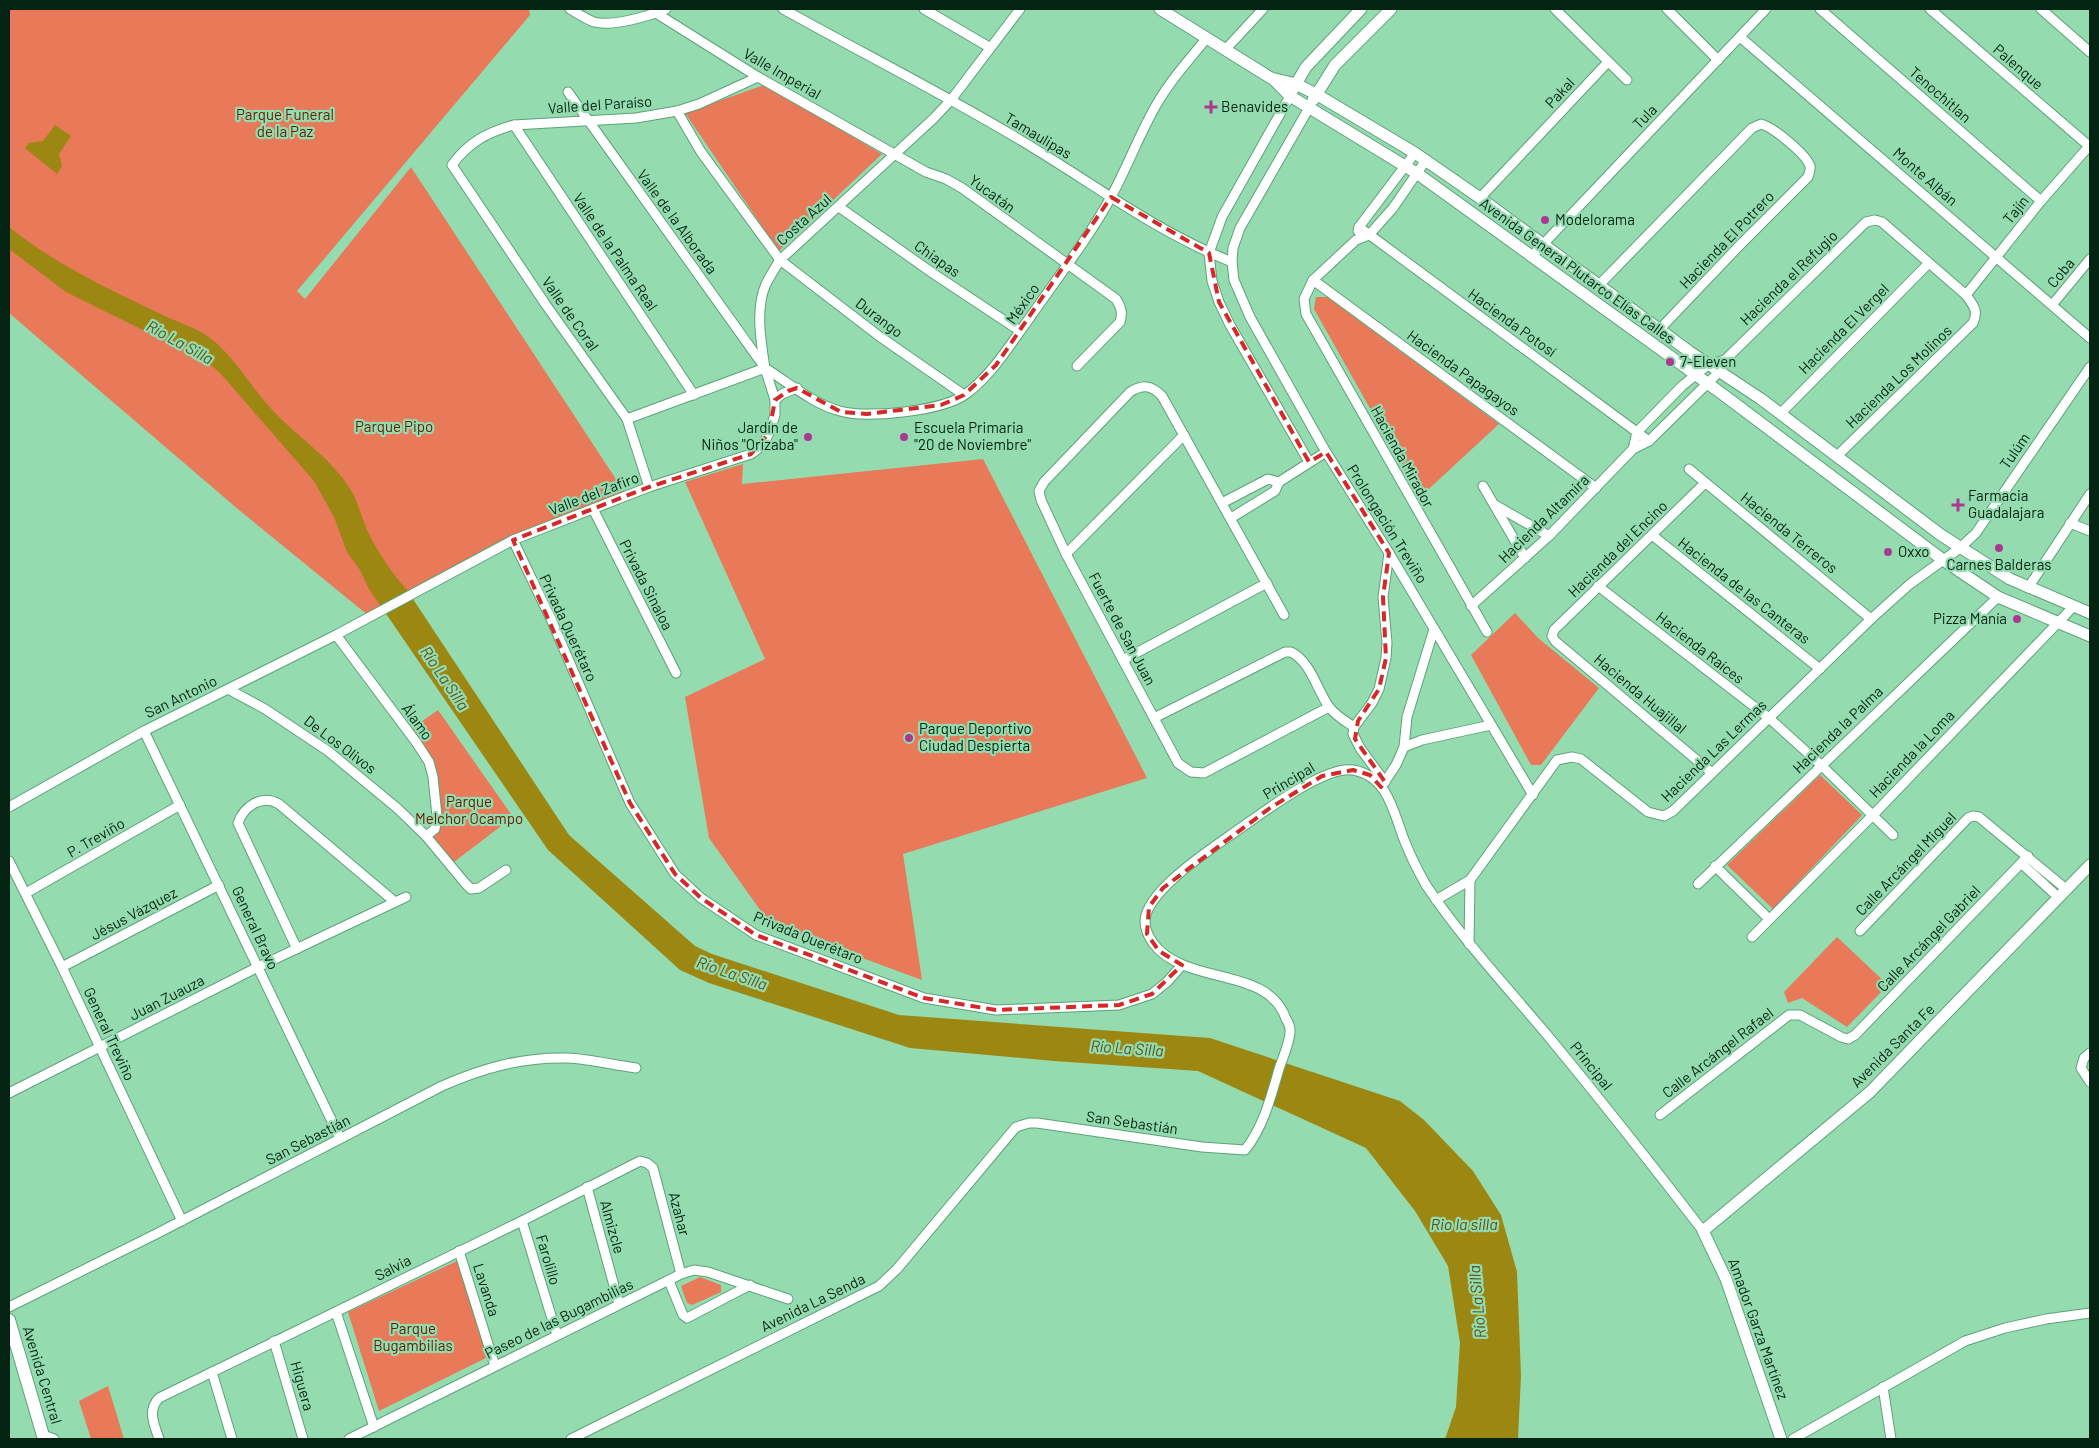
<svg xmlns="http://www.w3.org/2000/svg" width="2099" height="1448" font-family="Barlow,sans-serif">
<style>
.green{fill:#e87959}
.water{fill:#9d8713}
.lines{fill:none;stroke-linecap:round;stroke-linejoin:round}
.minor-casing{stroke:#5ba278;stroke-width:11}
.tertiary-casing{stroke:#5ba278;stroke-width:13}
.secondary-casing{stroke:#5ba278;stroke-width:14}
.minor{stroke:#fff;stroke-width:9}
.tertiary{stroke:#fff;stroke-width:11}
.secondary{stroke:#fff;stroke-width:12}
.marked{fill:none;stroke:#d62828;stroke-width:4;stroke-dasharray:10 6;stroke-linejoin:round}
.poi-dot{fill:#aa3893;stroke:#94dcb0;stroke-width:2}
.labels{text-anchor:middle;stroke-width:4.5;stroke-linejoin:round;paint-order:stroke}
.street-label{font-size:15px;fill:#042313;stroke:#94dcb0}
.poi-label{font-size:15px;fill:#042313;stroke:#94dcb0;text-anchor:start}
.park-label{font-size:15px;fill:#661b03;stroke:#94dcb0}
.water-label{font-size:16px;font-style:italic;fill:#5c501a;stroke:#94dcb0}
</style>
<rect width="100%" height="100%" fill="#94dcb0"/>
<g class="green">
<polygon points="9,9 529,9 530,15 297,291 305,299 411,167 627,496 499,547 369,616 239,510 9,313"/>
<polygon points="764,85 882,154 779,251 685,113"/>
<polygon points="1316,297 1327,297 1499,424 1420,497 1314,309"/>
<polygon points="983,459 1147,778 903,854 922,980 770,924 709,838 685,697 765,659 685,482 743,464 742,484"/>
<polygon points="1515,613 1538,638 1599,688 1541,765 1531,765 1471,655"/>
<polygon points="438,710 513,817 450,865 426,836 435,829 433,777 408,731"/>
<polygon points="1820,775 1862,815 1773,909 1727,865"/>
<polygon points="1837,937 1888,985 1847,1027 1802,998 1788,1003 1784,992"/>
<polygon points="457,1261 490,1356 379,1411 348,1312"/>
<polygon points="700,1277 721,1285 721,1292 692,1305 687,1303 681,1286"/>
<polygon points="108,1386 124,1439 91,1439 79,1401"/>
</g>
<g class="water">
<polygon points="55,125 71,136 59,154 62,166 57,174 25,148 29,143 43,141"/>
<path d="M9,227C55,264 110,290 163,315C181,324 199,328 214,341C238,362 253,390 275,413C300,439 333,459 352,492C359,505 362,520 369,534C379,554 392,573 407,590L569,835L695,946L712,954L899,1015L1210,1038L1400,1101L1424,1120L1473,1171L1501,1215L1517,1272L1521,1376L1518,1439H1445L1456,1407L1460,1343L1448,1266L1415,1211L1366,1148L1198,1071L1054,1061L910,1048L709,983L680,970L548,850L369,589L360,570L347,552L334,517L314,481L220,373L205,360L179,344L155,336L66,292L9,249Z"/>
</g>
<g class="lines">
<g class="minor-casing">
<g id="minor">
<path d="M570,9C577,13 586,19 594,22C612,27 649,16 666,9"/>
<path d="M783,9C862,53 944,94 1022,141C1091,182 1156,232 1232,262"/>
<polyline points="924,9 989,47"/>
<polyline points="1555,9 1627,80"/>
<polyline points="1667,9 1718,60"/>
<polyline points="1820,9 2041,201"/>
<polyline points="1930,9 2089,146"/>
<polyline points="2041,9 2090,52"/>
<path d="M656,13L758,77L926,172L946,179L962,188L1116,299C1121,307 1123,313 1120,322L1077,366"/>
<polyline points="1740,37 2090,338"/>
<polyline points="1225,50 1263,9"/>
<polyline points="1290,96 1222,217 1209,253 1212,281 1219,302 1230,325 1309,462"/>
<polyline points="1309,108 1240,228 1233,248 1232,262 1234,280 1250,317 1326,452 1389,553 1533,795"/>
<polyline points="677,111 701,152 780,260 879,336 964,395"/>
<polyline points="514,125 694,395"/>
<polyline points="1426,160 1393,208 1369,235 1356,240 1313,280 1304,299 1306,314 1487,632"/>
<polyline points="1480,198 1608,62"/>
<polyline points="839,207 934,274 1020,331"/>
<polyline points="1359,227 1649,441"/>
<polyline points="1358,231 1359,227 1415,153"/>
<polyline points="1531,257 1766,9"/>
<polyline points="1313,280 1596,488"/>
<path d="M1599,285L1752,128L1761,124C1773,127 1806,154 1810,166C1811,170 1809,173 1808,177L1738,247L1660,329"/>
<polyline points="1966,295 2041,201 2090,145"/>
<polyline points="2052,305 2090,259"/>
<path d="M765,368C789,383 813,404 840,411C867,419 943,411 966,394C993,374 1011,343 1031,316C1058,277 1088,239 1111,197C1128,166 1140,132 1158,102C1171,79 1189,60 1206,39"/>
<polyline points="775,400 782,394 797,388"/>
<polyline points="1780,414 1929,263"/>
<path d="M627,419L765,368C761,343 755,308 766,284C770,276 775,268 780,260L933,119L951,100L1020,9"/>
<polyline points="1633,449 1637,432 1682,386 1709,364 1725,360"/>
<polyline points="1689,469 1871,619"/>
<polyline points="1705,483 1554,630 1552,636 1555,641 1711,772"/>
<polyline points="1483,486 1525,558"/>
<path d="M649,487L627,419L546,305L452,165C468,143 487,132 514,125L636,118L677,111L699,104L758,77"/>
<polyline points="1222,503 1268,479 1279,482"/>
<polyline points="1495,505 1549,536"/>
<polyline points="593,509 676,673"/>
<polyline points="1231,518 1275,491 1279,482 1326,452"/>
<polyline points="2070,523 2090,531"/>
<polyline points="1652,535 1820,669"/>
<polyline points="513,540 551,619 630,803 675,874 701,898 756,935 924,998 996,1010 1119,1005 1152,994 1167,982 1182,965"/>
<polyline points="1066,554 1184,435"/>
<polyline points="1598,586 1769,718 1821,765 1893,835"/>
<polyline points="2028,588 2090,494"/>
<path d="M1471,606L1549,536L1633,449L1649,441L1720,371L1725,360L1866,222L1875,220L1882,222L1966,295C1973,305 1979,311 1973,323L1837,456"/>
<path d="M1284,615L1162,396C1151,385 1143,384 1130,392L1044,482L1039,491L1041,500L1066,554L1178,763L1191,772L1204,773L1329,707"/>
<polyline points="336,635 416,742 429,762 433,777 437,816 435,829 426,836"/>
<polyline points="1123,660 1267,583"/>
<polyline points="228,689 265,709 328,751 397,808 426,836 465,883 471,889 479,888 506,870"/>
<path d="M1154,718L1285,652H1291C1311,662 1317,690 1329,707C1336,716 1345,721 1354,727"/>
<polyline points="144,731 340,1138"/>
<polyline points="1404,747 1422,740 1491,725"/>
<polyline points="1385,782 1360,748 1353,734 1354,727 1372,703 1379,689 1386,658 1387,643 1383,597 1389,553"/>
<polyline points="1382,786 1396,765 1404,747 1407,717 1434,629"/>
<polyline points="9,807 144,731 336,635 513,540 649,487 751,454 762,446 769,433 775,415 775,400 765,368 568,92"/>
<polyline points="9,861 62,967 182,1221"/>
<polyline points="2022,864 2058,897"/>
<polyline points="1715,866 1769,919"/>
<polyline points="1698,884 1998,597"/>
<polyline points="26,893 180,805"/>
<polyline points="1436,900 1470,880 1557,760 1572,757 1581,759 1648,812 1664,816 1673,811 1871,619 1910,584 1960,548 1976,533 2090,367"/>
<polyline points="1860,931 1968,818 1973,816 1979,817 2066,889"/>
<polyline points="1752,937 1873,815 2073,607"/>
<polyline points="1469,944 1470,880"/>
<path d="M297,949L238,823C244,806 262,794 279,804L395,902"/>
<polyline points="62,967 219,885"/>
<polyline points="2090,1053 2084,1058 2081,1068 2090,1082"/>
<polyline points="9,1093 258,967 406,897"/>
<polyline points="1660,1115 1789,1015 1800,1015 1841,1037 1848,1039 1855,1035 2028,856"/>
<polyline points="587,1187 619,1304"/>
<polyline points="522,1221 557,1335"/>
<polyline points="459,1251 495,1366"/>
<polyline points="669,1281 683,1315 687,1318 750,1285"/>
<path d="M9,1307L158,1233L442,1086C483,1068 522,1057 567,1058C590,1059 613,1065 636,1068"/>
<polyline points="336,1312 374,1427"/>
<polyline points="274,1341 303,1439"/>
<polyline points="212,1372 232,1439"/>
<polyline points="1883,1387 1891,1439"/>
<polyline points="43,1435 54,1439"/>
<path d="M159,1439C154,1423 147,1411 159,1398L522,1221L640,1161L647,1163L653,1168L681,1274"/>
<polyline points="349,1439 681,1274 694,1270 708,1272 788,1299"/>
<path d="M571,1439L879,1286L897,1269L1016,1127L1029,1123H1037L1202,1147L1245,1150C1263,1128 1271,1097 1279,1069C1282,1060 1291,1039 1290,1030C1290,1026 1288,1022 1286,1019C1268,965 1186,987 1153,943C1148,936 1145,930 1145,921C1146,891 1211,849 1235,832C1260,815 1324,765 1353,770C1389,776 1394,815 1405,842C1411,857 1418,871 1426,885C1462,939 1507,987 1548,1036C1601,1100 1652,1165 1703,1231"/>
<polyline points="1793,1439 1965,1341 2005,1328 2046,1319 2090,1313"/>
</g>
</g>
<g class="tertiary-casing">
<g id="tertiary">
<polyline points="1160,9 1258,70 1271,78 1296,84 1316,94 1415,153 1480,198 1690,352 1761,399 1941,535 2010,579 2090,613"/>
<polyline points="1273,79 1290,96 1418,174 1721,393 1943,560 1998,597 2090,636"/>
<polyline points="1292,91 1306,67 1361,9"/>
<polyline points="1313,100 1335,65 1391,9"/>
<polyline points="1781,1439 1726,1279 1703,1231 1870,1092 2090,865"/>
</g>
</g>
<g class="secondary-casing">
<polyline id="secondary" points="9,1320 44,1439"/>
</g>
<use href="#minor" class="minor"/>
<use href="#tertiary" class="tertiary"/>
<use href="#secondary" class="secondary"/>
</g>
<path class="marked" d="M1111,197L1209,253L1219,302L1309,462L1326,452L1389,553L1383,597L1386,658L1379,689L1358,721L1355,739L1385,782L1381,787L1370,775L1353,770L1322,776L1270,808L1163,888L1149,907L1147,934L1159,951L1182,965L1152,994L1119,1005L996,1010L924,998L756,935L701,898L675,874L630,803L513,540L649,487L751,454L769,433L775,400L788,391L797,388L841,412L867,414L941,405L964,395L996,365Z"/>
<g class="poi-dot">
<path d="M1208.5 99.5h5v5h5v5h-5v5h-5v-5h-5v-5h5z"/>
<circle cx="1545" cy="220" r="5"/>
<circle cx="1670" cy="362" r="5"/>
<circle cx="808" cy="437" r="5"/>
<circle cx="904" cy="437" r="5"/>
<path d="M1955.5 497.5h5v5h5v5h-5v5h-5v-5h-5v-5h5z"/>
<circle cx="1999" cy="548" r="5"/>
<circle cx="1888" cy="552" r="5"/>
<circle cx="2017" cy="619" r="5"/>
<circle cx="909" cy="738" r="5"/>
</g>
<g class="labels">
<g class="street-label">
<text transform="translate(2018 67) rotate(41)" y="5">Palenque</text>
<text transform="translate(782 74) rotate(30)" y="5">Valle Imperial</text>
<text transform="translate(1560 93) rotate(-47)" y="5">Pakal</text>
<text transform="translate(1940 95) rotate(41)" y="5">Tenochitlan</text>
<text transform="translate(600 105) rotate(-4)" y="5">Valle del Paraíso</text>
<text transform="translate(1645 117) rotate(-46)" y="5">Tula</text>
<text transform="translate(1038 136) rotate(31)" y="5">Tamaulipas</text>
<text transform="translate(1925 177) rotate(41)" y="5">Monte Albán</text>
<text transform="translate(992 194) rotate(36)" y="5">Yucatán</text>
<text transform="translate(2016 210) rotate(-51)" y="5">Tajín</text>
<text transform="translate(804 220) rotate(-42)" y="5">Costa Azul</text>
<text transform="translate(677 222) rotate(54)" y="5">Valle de la Alborada</text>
<text transform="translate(1727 240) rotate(-46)" y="5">Hacienda El Potrero</text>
<text transform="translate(615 252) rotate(56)" y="5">Valle de la Palma Real</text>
<text transform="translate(937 259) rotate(35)" y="5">Chiapas</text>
<text transform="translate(1577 271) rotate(36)" y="5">Avenida General Plutarco Elías Calles</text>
<text transform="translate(2061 273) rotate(-50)" y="5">Coba</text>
<text transform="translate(1789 278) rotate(-44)" y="5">Hacienda el Refugio</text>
<text transform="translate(1023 304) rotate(-55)" y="5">México</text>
<text transform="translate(570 314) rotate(55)" y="5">Valle de Coral</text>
<text transform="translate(879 318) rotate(37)" y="5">Durango</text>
<text transform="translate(1512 323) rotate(36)" y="5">Hacienda Potosí</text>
<text transform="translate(1844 329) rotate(-45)" y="5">Hacienda El Vergel</text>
<text transform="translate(1463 373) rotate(36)" y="5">Hacienda Papagayos</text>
<text transform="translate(1899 377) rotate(-44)" y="5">Hacienda Los Molinos</text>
<text transform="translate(2015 451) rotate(-55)" y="5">Tulúm</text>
<text transform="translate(1402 457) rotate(61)" y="5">Hacienda Mirador</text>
<text transform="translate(594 494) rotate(-21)" y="5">Valle del Zafiro</text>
<text transform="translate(1544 519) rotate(-44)" y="5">Hacienda Altamira</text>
<text transform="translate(1387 524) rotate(58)" y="5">Prolongación Treviño</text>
<text transform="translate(1789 533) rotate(39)" y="5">Hacienda Terreros</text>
<text transform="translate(1618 549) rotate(-44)" y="5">Hacienda del Encino</text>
<text transform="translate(646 585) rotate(63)" y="5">Privada Sinaloa</text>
<text transform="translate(1744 591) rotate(38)" y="5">Hacienda de las Canteras</text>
<text transform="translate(568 628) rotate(65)" y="5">Privada Querétaro</text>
<text transform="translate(1122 629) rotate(62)" y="5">Fuerte de San Juan</text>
<text transform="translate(1700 648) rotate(38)" y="5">Hacienda Raíces</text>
<text transform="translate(1640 694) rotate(40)" y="5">Hacienda Huajillal</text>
<text transform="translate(181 697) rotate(-26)" y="5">San Antonio</text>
<text transform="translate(417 722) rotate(54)" y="5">Álamo</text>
<text transform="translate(1838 730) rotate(-44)" y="5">Hacienda la Palma</text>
<text transform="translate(340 745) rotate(37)" y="5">De Los Olivos</text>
<text transform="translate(1714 751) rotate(-44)" y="5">Hacienda Las Lermas</text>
<text transform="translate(1912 754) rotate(-46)" y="5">Hacienda la Loma</text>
<text transform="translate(1289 781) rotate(-31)" y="5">Principal</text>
<text transform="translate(96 838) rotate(-30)" y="5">P. Treviño</text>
<text transform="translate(1906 864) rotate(-46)" y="5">Calle Arcángel Miguel</text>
<text transform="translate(134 914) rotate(-28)" y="5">Jésus Vázquez</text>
<text transform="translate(255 928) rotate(65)" y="5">General Bravo</text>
<text transform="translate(808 938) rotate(22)" y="5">Privada Querétaro</text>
<text transform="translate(1929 939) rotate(-46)" y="5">Calle Arcángel Gabriel</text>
<text transform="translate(167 998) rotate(-27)" y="5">Juan Zuauza</text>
<text transform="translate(109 1034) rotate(65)" y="5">General Treviño</text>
<text transform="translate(1893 1046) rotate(-45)" y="5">Avenida Santa Fe</text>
<text transform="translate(1718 1053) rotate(-38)" y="5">Calle Arcángel Rafael</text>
<text transform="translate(1591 1066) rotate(51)" y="5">Principal</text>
<text transform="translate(1132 1123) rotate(8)" y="5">San Sebastián</text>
<text transform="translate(308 1140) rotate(-27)" y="5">San Sebastián</text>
<text transform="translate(679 1214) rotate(75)" y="5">Azahar</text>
<text transform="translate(612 1227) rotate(74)" y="5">Almizcle</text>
<text transform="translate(548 1260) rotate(73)" y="5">Farolillo</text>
<text transform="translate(393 1268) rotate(-27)" y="5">Salvia</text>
<text transform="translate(486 1290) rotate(72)" y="5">Lavanda</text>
<text transform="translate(813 1303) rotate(-26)" y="5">Avenida La Senda</text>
<text transform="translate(559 1319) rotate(-26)" y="5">Paseo de las Bugambilias</text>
<text transform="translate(1758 1329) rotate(70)" y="5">Amador Garza Martínez</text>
<text transform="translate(42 1375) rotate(73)" y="5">Avenida Central</text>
<text transform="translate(302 1386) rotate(74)" y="5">Higuera</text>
</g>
<g class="poi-label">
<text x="1221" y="112">Benavides</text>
<text x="1555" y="225">Modelorama</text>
<text x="1680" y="367">7-Eleven</text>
<text x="798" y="433" text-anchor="end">Jardín de<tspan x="798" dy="17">Niños "Orizaba"</tspan></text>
<text x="914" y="433">Escuela Primaria<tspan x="914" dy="17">"20 de Noviembre"</tspan></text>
<text x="1968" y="501">Farmacia<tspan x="1968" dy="17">Guadalajara</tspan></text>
<text x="1898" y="557">Oxxo</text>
<text x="1999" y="570" text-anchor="middle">Carnes Balderas</text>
<text x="2007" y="624" text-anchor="end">Pizza Manía</text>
<text x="919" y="734">Parque Deportivo<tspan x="919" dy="17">Ciudad Despierta</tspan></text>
</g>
<g class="park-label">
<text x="285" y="120">Parque Funeral<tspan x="285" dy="17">de la Paz</tspan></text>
<text x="394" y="432">Parque Pipo</text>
<text x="469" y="807">Parque<tspan x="469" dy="17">Melchor Ocampo</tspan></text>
<text x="413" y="1334">Parque<tspan x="413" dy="17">Bugambilias</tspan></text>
</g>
<g class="water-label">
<text transform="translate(180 342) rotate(29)" y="6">Río La Silla</text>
<text transform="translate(445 678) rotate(56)" y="6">Río La Silla</text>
<text transform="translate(732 973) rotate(19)" y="6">Río La Silla</text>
<text transform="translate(1127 1048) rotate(4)" y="6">Río La Silla</text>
<text x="1464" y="1230">Rio la silla</text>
<text transform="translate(1477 1302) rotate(-95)" y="6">Río La Silla</text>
</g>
</g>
<rect width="2099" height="1448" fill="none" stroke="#042313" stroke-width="20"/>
</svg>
